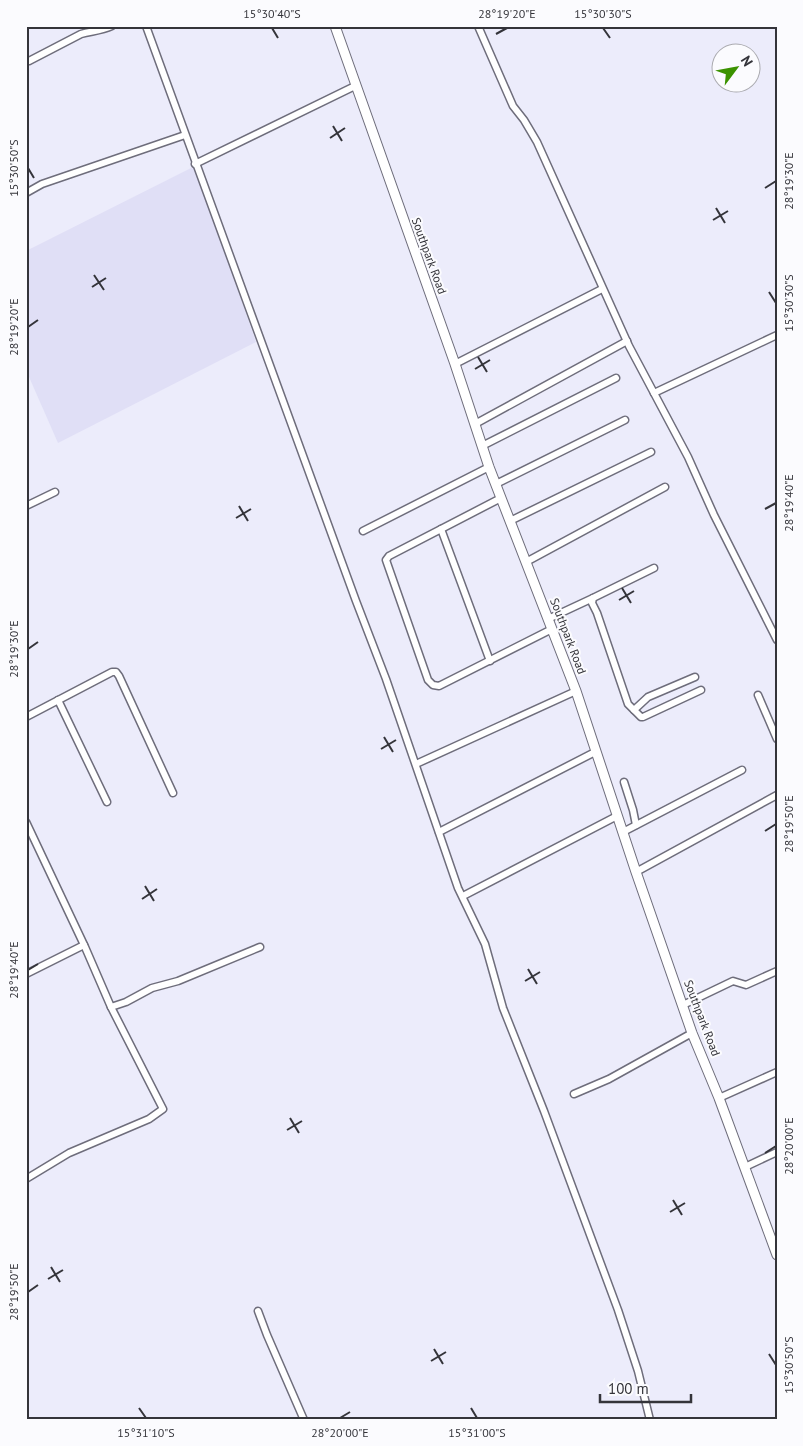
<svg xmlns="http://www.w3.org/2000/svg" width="803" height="1446" font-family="'PT Sans',sans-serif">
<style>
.built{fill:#e0dff6}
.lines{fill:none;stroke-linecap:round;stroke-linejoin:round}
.street-casing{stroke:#6e6d7b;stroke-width:9}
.secondary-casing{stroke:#6e6d7b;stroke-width:11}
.street{stroke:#fff;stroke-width:6}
.secondary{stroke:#fff;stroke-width:9}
.ticks{fill:none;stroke:#34343a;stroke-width:2}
.labels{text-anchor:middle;stroke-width:4;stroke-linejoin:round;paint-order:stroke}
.street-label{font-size:12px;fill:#34343a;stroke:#fbfbfe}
.neatline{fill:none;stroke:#34343a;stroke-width:2}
.ticks-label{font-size:12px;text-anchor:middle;fill:#34343a}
</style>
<rect width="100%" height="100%" fill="#ececfb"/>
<polygon class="built" points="195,166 256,342 58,443 26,370 26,251"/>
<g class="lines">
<g class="street-casing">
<g id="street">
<polyline points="146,26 356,601 386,679 458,888 485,944 503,1008 544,1111 618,1310 638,1371 650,1420"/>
<polyline points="478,26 513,106 524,120 537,142 629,346 688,457 714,515 777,640"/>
<path d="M29,61L81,34C92,31 101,31 112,26"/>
<polyline points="195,164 355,86"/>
<polyline points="26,193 42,184 185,135"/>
<polyline points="455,364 602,289"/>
<polyline points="654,393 777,335"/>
<polyline points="475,424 627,341"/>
<polyline points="482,446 616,378"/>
<polyline points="496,484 625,420"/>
<polyline points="501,498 389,556 386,560 428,680 433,685 439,686 552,629"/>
<polyline points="26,506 55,492"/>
<polyline points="510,521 651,452"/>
<polyline points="441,529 490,661"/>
<polyline points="363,531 489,467"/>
<polyline points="526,562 665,487"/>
<polyline points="548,619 593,598"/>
<polyline points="695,677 648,697 634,710 641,717 643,717 701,690"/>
<polyline points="758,695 777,739"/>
<polyline points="58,700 107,802"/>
<polyline points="634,710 628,704 597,613 592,603 593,598 654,568"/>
<polyline points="26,717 112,672 116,672 119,676 173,793"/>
<polyline points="416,764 576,691"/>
<polyline points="624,782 633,810 636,825"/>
<polyline points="26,822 85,947 111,1007 163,1109 149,1119 69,1153 26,1179"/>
<polyline points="439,832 595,752"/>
<polyline points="623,832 742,770"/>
<polyline points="636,872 777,795"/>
<polyline points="463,896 617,816"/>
<polyline points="26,974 84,945"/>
<polyline points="683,1005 733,981 746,985 777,971"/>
<polyline points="111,1007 126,1002 152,988 178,981 260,947"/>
<polyline points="574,1094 609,1079 692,1033"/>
<polyline points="719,1098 777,1072"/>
<polyline points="745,1167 777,1152"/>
<polyline points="258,1311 267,1335 304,1420"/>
</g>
</g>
<g class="secondary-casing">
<polyline id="secondary" points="335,26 455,364 489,467 576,691 636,872 692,1033 719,1098 777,1255"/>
</g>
<use href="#street" class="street"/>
<use href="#secondary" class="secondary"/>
</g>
<path class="ticks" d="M272,28L278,38M603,28L610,38M496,34L507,28M333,126L342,141M330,138L345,128M28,168L34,178M765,188L776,181M716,208L725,223M713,220L728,211M94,275L104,290M92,287L106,278M769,292L776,303M28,327L38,320M478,357L487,372M475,369L490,360M239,506L248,521M765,509L776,503M236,518L251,509M622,588L631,603M619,600L634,591M28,649L38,642M384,737L393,752M381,749L396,740M765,831L776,824M145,886L154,901M142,899L157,889M528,969L537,984M28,970L38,964M525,981L540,972M290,1118L299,1133M287,1130L302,1121M765,1153L776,1146M673,1200L682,1215M670,1212L685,1203M51,1267L60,1282M48,1279L63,1270M28,1292L38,1285M434,1349L443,1364M769,1354L776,1365M431,1361L446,1352M139,1408L146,1418M471,1408L477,1418M340,1418L350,1412"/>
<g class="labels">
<g class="street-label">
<text transform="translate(429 256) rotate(70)" y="4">Southpark Road</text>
<text transform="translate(568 636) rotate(69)" y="4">Southpark Road</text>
<text transform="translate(702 1018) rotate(69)" y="4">Southpark Road</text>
</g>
</g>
<rect width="803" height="1446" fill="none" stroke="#fbfbfe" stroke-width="55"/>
<g transform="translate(736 68) rotate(58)"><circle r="24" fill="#fbfbfe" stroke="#ababb0"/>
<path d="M0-4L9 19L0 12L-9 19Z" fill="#3b9200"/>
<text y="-8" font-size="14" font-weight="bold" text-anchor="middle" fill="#34343a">N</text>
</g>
<path d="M600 1394v8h91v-8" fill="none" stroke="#34343a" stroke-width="2.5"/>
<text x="608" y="1394" font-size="15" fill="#34343a" stroke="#fbfbfe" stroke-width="4" paint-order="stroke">100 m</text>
<rect x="28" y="28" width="748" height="1390" class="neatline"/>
<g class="ticks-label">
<text x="272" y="18">15°30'40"S</text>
<text x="507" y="18">28°19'20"E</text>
<text x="603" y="18">15°30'30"S</text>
<text transform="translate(14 168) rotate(-90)" y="4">15°30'50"S</text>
<text transform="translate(789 181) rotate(-90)" y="4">28°19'30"E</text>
<text transform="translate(789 303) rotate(-90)" y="4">15°30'30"S</text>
<text transform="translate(14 327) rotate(-90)" y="4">28°19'20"E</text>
<text transform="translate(789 503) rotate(-90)" y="4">28°19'40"E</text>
<text transform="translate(14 649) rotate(-90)" y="4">28°19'30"E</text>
<text transform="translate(789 824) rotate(-90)" y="4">28°19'50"E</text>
<text transform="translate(14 970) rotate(-90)" y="4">28°19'40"E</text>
<text transform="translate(789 1146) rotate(-90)" y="4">28°20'00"E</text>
<text transform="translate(14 1292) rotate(-90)" y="4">28°19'50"E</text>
<text transform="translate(789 1365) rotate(-90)" y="4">15°30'50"S</text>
<text x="146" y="1437">15°31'10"S</text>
<text x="340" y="1437">28°20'00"E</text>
<text x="477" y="1437">15°31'00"S</text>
</g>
</svg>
